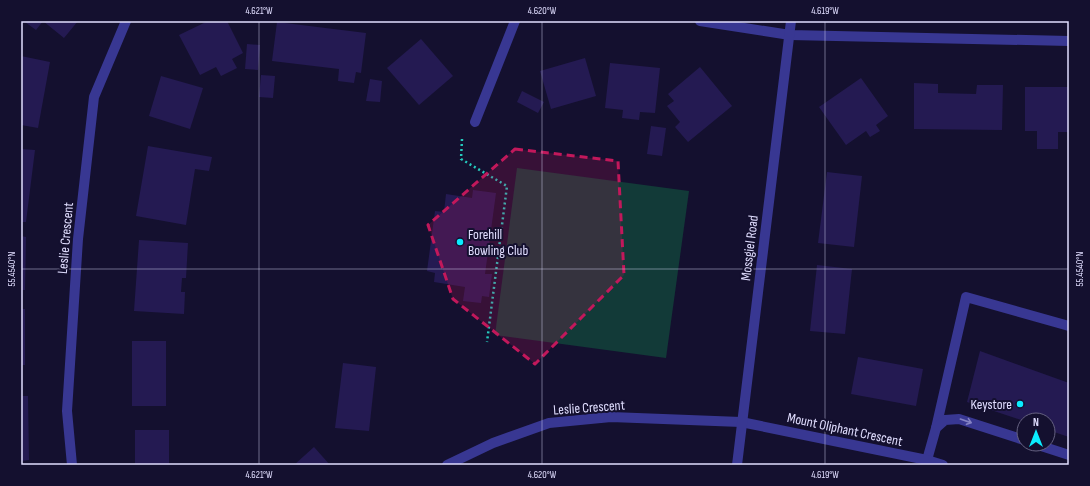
<svg xmlns="http://www.w3.org/2000/svg" width="1090" height="486" font-family="'Sofia Sans Condensed',sans-serif">
<style>
.green{fill:#123a38}
.building{fill:#241a52}
.lines{fill:none;stroke-linecap:round;stroke-linejoin:round}
.path{stroke:#25cbbe;stroke-width:2.5;stroke-dasharray:2 3;stroke-linecap:butt}
.lane{stroke:#383792;stroke-width:10}
.street{stroke:#383792;stroke-width:10}
.oneway{stroke:#8482c3}
.marked{fill:#c2185b;fill-opacity:0.2;stroke:#c2185b;stroke-width:3;stroke-dasharray:8 5;stroke-linejoin:round}
.ticks{fill:none;stroke:#e1deff;stroke-width:1;stroke-opacity:0.45}
.poi-dot{fill:#0aecff;stroke:#14102f;stroke-width:1.5}
.labels{text-anchor:middle;stroke-width:4;stroke-linejoin:round;paint-order:stroke}
.poi-label{font-size:14px;fill:#e1deff;stroke:#14102f;text-anchor:start}
.street-label{font-size:14px;fill:#e1deff;stroke:#14102f}
.neatline{fill:none;stroke:#e1deff;stroke-width:1.5}
.ticks-label{font-size:10px;text-anchor:middle;fill:#e1deff}
</style>
<rect width="100%" height="100%" fill="#14102f"/>
<polygon class="green" points="517,168 689,191 666,358 495,335"/>
<g class="building">
<polygon points="26,21 78,21 64,38 43,21 36,30 25,22"/>
<polygon points="208,21 227,21 243,53 232,59 237,68 221,76 216,67 200,75 179,35"/>
<polygon points="277,22 366,33 361,73 356,72 354,83 338,81 339,69 272,61"/>
<polygon points="421,39 453,76 419,105 387,68"/>
<polygon points="247,44 260,45 258,70 245,69"/>
<polygon points="21,56 50,62 38,128 21,125"/>
<polygon points="585,58 596,96 551,109 540,71"/>
<polygon points="610,63 660,68 655,113 640,112 639,120 622,118 623,110 605,108"/>
<polygon points="700,67 732,106 688,142 675,127 680,122 667,106 674,101 668,94"/>
<polygon points="261,75 275,76 273,98 259,97"/>
<polygon points="161,76 203,88 190,129 149,116"/>
<polygon points="861,78 888,116 876,125 880,131 870,137 866,131 846,145 819,107"/>
<polygon points="370,79 382,81 380,102 366,101"/>
<polygon points="914,83 938,84 938,93 976,94 977,85 1003,85 1002,130 914,129"/>
<polygon points="1025,87 1069,87 1069,132 1058,132 1058,149 1037,149 1037,131 1025,131"/>
<polygon points="522,91 544,102 538,113 517,102"/>
<polygon points="651,126 666,128 662,156 647,154"/>
<polygon points="148,146 212,157 209,171 195,169 186,225 136,216"/>
<polygon points="21,149 35,150 26,222 21,222"/>
<polygon points="827,172 862,176 854,247 818,243"/>
<polygon points="473,190 496,193 485,274 492,274 489,297 482,296 481,303 463,301 465,287 434,282 435,273 427,271 435,211 444,212 446,194 472,198"/>
<polygon points="21,236 26,237 25,290 21,290"/>
<polygon points="139,240 188,243 186,278 182,278 181,292 185,292 184,314 134,311"/>
<polygon points="817,265 852,269 845,334 810,331"/>
<rect x="21" y="309" width="4" height="56"/>
<rect x="132" y="341" width="34" height="65"/>
<polygon points="980,351 1069,383 1069,437 1048,430 1048,420 1024,420 1024,421 967,402"/>
<polygon points="858,357 923,369 916,406 851,394"/>
<polygon points="343,363 376,367 369,431 335,428"/>
<polygon points="21,396 28,396 29,460 21,461"/>
<rect x="135" y="430" width="34" height="35"/>
<polygon points="314,447 330,465 294,465"/>
</g>
<g class="lines">
<polyline class="path" points="462,139 461,159 507,186 487,342"/>
<g class="lane">
<polyline points="475,122 515,21"/>
<polyline points="936,428 966,297 1069,326"/>
<polyline points="1035,444 1069,455"/>
<polyline points="927,460 936,428 945,420 959,419 1024,440"/>
</g>
<g class="street">
<polyline points="700,21 790,35 1069,41"/>
<polyline points="72,465 67,411 78,239 94,97 126,21"/>
<polyline points="447,465 493,443 549,423 611,417 741,422 927,460 943,465"/>
<polyline points="737,465 791,21"/>
</g>
</g>
<defs><path id="oneway-shaft" d="M-6 0H5M1.5-3L5.5 0L1.5 3" fill="none" stroke-width="1.6" stroke-linecap="round" stroke-linejoin="round"/></defs>
<use class="oneway" href="#oneway-shaft" transform="translate(966 421) rotate(19)"/>
<path class="marked" d="M515,149L618,161L624,275L535,364L453,299L428,225Z"/>
<path class="ticks" d="M259,21V465M542,21V465M825,21V465M21,269H1069"/>
<g class="poi-dot">
<circle cx="460" cy="242" r="4"/>
<circle cx="1020" cy="404" r="4"/>
</g>
<g class="labels">
<g class="poi-label">
<text x="468" y="239">Forehill<tspan x="468" dy="16">Bowling Club</tspan></text>
<text x="1012" y="409" text-anchor="end">Keystore</text>
</g>
<g class="street-label">
<text transform="translate(65 238) rotate(-85)" y="5">Leslie Crescent</text>
<text transform="translate(749 248) rotate(-83)" y="5">Mossgiel Road</text>
<text transform="translate(589 407) rotate(-4)" y="5">Leslie Crescent</text>
<text transform="translate(845 429) rotate(12)" y="5">Mount Oliphant Crescent</text>
</g>
</g>
<rect width="1090" height="486" fill="none" stroke="#14102f" stroke-width="44"/>
<g transform="translate(1036 432)"><circle r="19" fill="#14102f" stroke="#666282"/>
<path d="M0-3L7 15L0 10L-7 15Z" fill="#0aecff"/>
<text y="-6" font-size="11" font-weight="bold" text-anchor="middle" fill="#e1deff">N</text>
</g>
<rect x="22" y="22" width="1046" height="442" class="neatline"/>
<g class="ticks-label">
<text x="259" y="14">4.621°W</text>
<text x="542" y="14">4.620°W</text>
<text x="825" y="14">4.619°W</text>
<text transform="translate(11 269) rotate(-90)" y="4">55.4540°N</text>
<text transform="translate(1079 269) rotate(-90)" y="4">55.4540°N</text>
<text x="259" y="478">4.621°W</text>
<text x="542" y="478">4.620°W</text>
<text x="825" y="478">4.619°W</text>
</g>
</svg>
